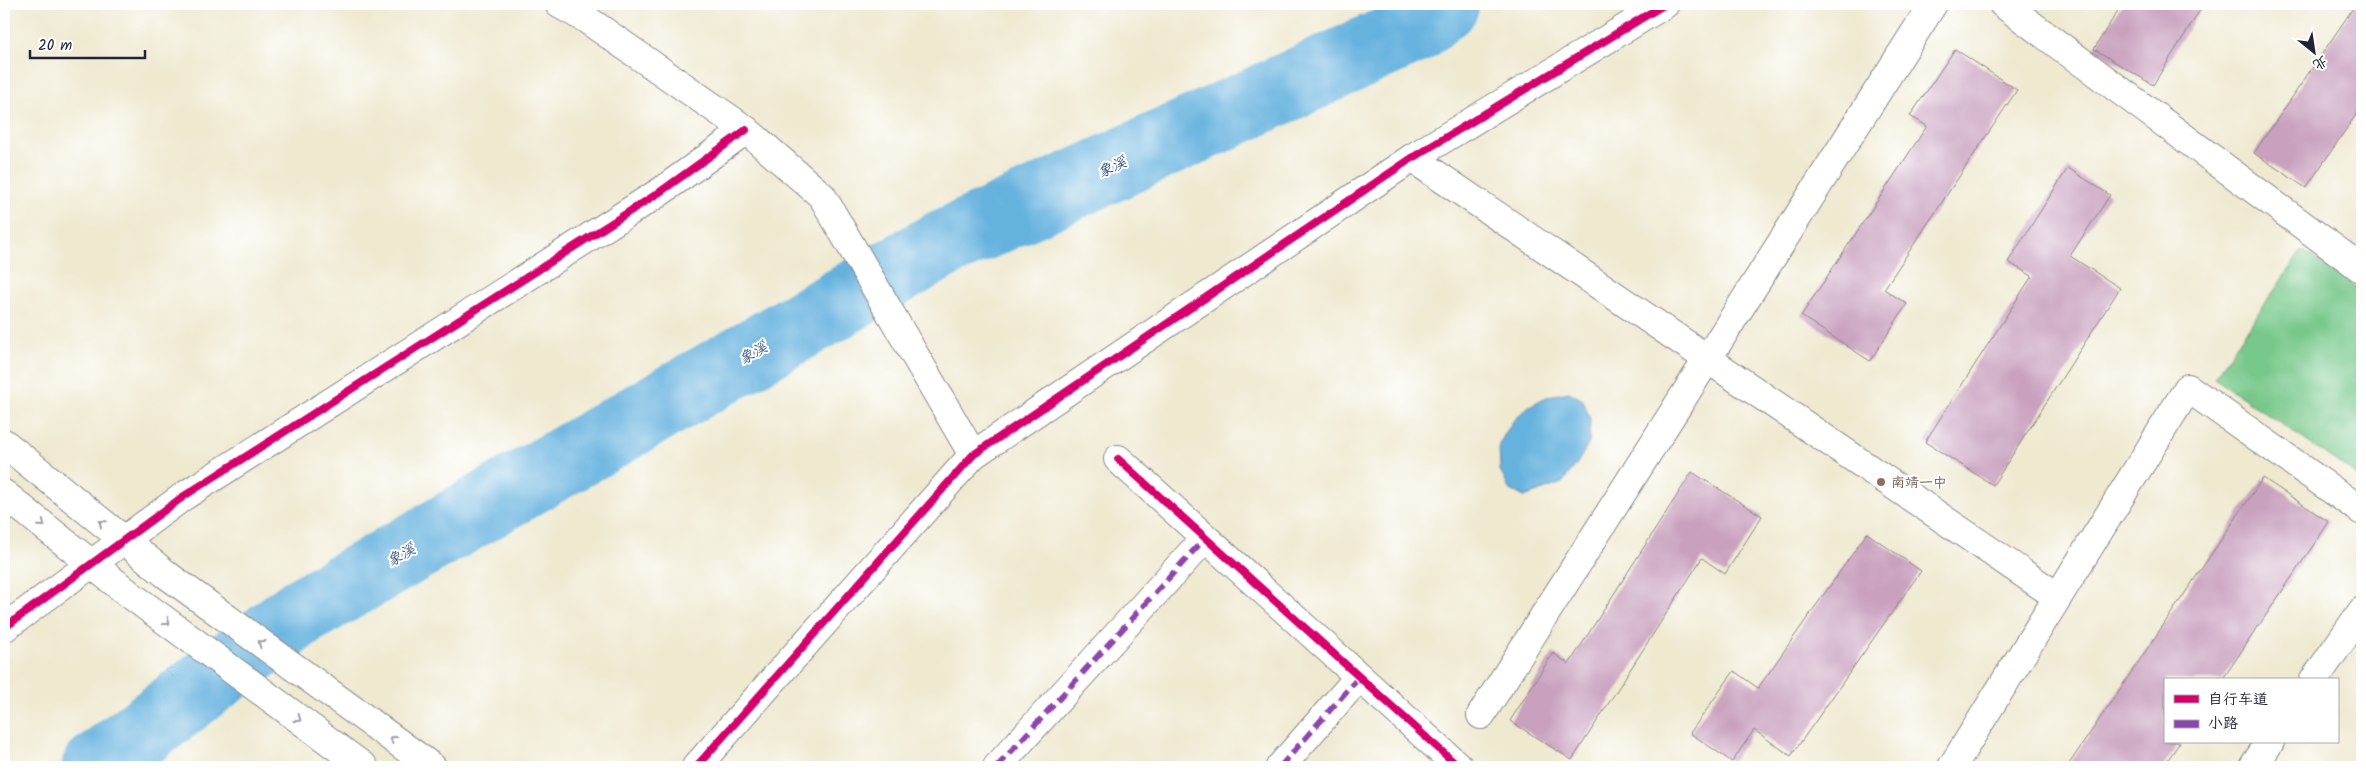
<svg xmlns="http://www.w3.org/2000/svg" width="2366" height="771" font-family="Kalam,'LXGW WenKai TC',sans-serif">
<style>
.green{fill:#77c88a;stroke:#4c7562}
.water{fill:#66b2df;stroke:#446a8d}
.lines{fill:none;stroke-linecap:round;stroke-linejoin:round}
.river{stroke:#66b2df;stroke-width:69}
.building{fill:#c9a1bf}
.minor-casing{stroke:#888686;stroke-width:30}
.minor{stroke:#fff;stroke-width:28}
.quiet{stroke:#8e44ad;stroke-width:6;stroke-dasharray:12 6;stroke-linecap:butt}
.cycleway-casing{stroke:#fff;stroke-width:11}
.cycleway{stroke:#d6006c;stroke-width:8}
.oneway{stroke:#9c9ca7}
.education-dot{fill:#8d6e63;stroke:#fff;stroke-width:2}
.labels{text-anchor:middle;stroke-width:4;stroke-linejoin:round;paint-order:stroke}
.education-label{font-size:14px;fill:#785e54;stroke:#fff;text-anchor:start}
.water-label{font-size:15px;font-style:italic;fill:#3d5c7d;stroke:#fff}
</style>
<rect width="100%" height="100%" fill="#fff"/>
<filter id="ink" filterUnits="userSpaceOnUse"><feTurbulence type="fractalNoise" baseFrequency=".02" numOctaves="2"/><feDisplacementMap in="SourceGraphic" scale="10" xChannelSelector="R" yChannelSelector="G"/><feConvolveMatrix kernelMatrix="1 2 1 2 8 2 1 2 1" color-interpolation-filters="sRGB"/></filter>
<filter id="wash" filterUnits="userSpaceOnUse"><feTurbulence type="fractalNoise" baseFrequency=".0096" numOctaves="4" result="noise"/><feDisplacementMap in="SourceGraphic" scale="20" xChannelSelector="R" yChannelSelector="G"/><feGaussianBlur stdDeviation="1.12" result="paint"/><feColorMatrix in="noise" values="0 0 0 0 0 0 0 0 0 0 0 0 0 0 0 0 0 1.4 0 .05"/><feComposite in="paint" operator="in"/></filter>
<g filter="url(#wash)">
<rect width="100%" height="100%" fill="#efe9d0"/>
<polygon class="green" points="2302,250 2362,291 2362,479 2214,378"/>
<polygon class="water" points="1569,392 1583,400 1590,419 1589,443 1576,465 1562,483 1524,497 1509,489 1500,470 1499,444 1513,421 1529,406 1549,396"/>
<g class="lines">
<polyline class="river" points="96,767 301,612 941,245 1415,29 1445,4"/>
</g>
<g id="blocks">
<g class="building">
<polygon points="2122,4 2204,4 2153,85 2094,49"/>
<polygon points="2356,4 2362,4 2362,106 2306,188 2254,153"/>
<polygon points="1955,49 2017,90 1884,289 1907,304 1870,361 1801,316 1927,126 1910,116"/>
<polygon points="2068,168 2110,195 2070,256 2120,288 1993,485 1925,442 2032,276 2008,262"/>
<polygon points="1692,472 1762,516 1725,574 1702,558 1572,760 1510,721 1553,653 1569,664"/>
<polygon points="2263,478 2329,522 2222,680 2165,680 2165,742 2180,742 2163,767 2067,767"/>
<polygon points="1867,533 1921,571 1791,756 1754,730 1732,762 1690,733 1734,671 1758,688"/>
</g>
</g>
</g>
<g filter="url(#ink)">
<use href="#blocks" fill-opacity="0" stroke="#888686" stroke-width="1"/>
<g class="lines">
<g class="minor-casing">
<g id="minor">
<polyline points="559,4 586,19 746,130 822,196 973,455"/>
<polyline points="2003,4 2362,269"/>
<polyline points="1412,158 2058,597"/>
<polyline points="4,443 167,575 432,767"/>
<polyline points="1118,459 1459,767"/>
<polyline points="4,494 128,593 364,767"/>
<polyline points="4,628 184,496 660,192 746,130"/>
<polyline points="2314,680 2362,611"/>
<polyline points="1481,715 1933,4"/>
<polyline points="696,767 973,455 1412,158 1665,4"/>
<polyline points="997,767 1205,538"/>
<polyline points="1280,767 1359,677"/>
<polyline points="1952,767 2188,388 2362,511"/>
<polyline points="2253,767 2270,742"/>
</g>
</g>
<use href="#minor" class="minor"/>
<g class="quiet">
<polyline points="997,767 1205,538"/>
<polyline points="1280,767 1359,677"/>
</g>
<g class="cycleway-casing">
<g id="cycleway">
<polyline points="1118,459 1459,767"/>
<polyline points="4,628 184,496 660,192 746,130"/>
<polyline points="696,767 973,455 1412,158 1665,4"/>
</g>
</g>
<use href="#cycleway" class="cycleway"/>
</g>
<defs><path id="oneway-chevron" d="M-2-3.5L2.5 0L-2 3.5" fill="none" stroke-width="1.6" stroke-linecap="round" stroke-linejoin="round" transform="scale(1.25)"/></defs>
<g class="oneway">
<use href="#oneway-chevron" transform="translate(102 523) rotate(-141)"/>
<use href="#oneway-chevron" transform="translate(42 524) rotate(39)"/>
<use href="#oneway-chevron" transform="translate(167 622) rotate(36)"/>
<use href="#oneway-chevron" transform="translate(261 643) rotate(-144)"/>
<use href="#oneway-chevron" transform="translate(298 719) rotate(36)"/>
<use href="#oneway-chevron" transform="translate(393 739) rotate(-144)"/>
</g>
</g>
<circle class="education-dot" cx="1881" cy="482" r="5"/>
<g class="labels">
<g class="education-label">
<text x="1891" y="487">南靖一中</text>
</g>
<g class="water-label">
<text transform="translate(1112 167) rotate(-25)" y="5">象溪</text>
<text transform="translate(753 353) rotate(-30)" y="5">象溪</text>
<text transform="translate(401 555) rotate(-30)" y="5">象溪</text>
</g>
</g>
<rect width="2366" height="771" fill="none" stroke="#fff" stroke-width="20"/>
<rect x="2164" y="678" width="175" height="65" fill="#ffffff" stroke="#a7a7b1"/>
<rect x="2174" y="695" width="25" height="8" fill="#d6006c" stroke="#a7a7b1"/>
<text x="2208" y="704" font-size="15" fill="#22223b">自行车道</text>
<rect x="2174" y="720" width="25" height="8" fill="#8e44ad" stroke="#a7a7b1"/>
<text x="2208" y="728" font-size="15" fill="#22223b">小路</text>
<g transform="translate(2314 52) rotate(150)" stroke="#ffffff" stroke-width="4" paint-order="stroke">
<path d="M0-4L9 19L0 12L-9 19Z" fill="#22223b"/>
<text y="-8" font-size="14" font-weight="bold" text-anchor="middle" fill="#22223b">北</text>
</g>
<path d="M30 50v8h115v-8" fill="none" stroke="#22223b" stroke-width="2.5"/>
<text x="38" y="50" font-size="15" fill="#22223b" stroke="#ffffff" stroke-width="4" paint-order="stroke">20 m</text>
</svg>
